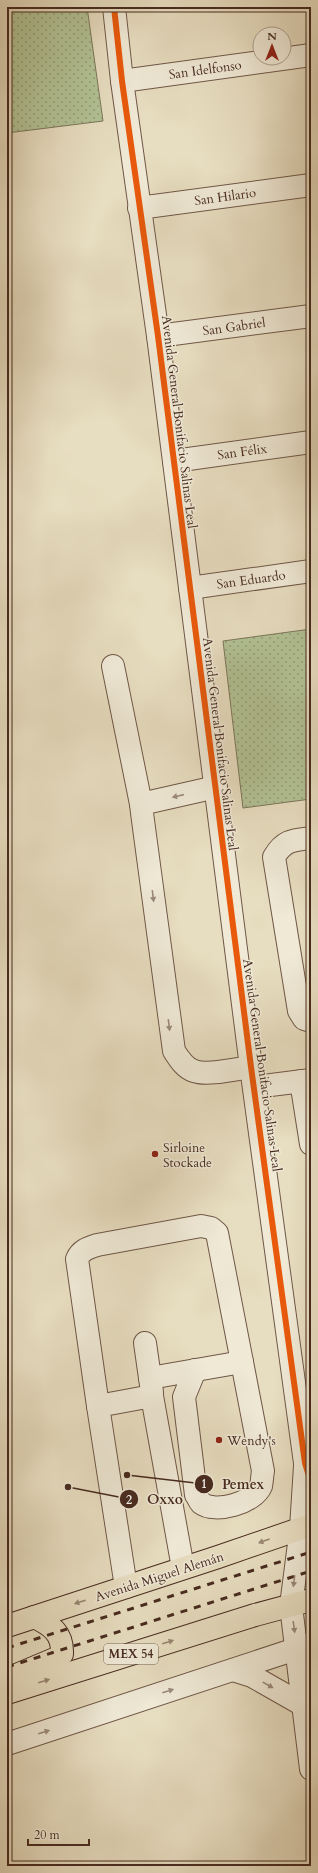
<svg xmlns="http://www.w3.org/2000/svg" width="318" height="1873" font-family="Cardo,serif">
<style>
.grass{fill:url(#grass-dots);stroke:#7c765a}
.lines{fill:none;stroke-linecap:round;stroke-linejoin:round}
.minor-casing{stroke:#6f5747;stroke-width:24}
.highway-casing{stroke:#472a1f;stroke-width:24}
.minor{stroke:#efe9d6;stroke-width:22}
.highway{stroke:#e7ddc0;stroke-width:22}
.rail{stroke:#472a1f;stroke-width:3;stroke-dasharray:7 7;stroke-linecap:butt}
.cycleway-casing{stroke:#efe9d6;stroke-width:8}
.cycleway{stroke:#e8590c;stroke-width:6}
.oneway{fill:#9b8a7a}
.oneway2{fill:#978470}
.poi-dot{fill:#8f2418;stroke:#efe9d6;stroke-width:1.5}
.labels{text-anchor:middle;stroke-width:3;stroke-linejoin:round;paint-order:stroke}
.shield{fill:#efe9d6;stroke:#796356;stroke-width:1}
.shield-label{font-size:12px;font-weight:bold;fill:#472a1f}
.street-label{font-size:13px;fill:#472a1f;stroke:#efe9d6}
.poi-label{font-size:13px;fill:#472a1f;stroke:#efe9d6;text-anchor:start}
.leader{fill:none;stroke:#472a1f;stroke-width:1.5}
.callout-dot{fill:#472a1f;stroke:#efe9d6;stroke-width:1.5}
.mark-label{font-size:12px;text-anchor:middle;font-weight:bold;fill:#fff}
.callout-label{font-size:14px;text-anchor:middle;font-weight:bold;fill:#472a1f;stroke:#efe9d6;stroke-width:3;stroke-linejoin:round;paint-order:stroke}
</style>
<defs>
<pattern id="grass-dots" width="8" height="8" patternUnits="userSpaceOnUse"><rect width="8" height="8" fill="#b2c295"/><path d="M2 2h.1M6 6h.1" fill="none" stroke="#939e79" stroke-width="1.8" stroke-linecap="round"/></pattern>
</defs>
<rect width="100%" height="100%" fill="#e7ddc0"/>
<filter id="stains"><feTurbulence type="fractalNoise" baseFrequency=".005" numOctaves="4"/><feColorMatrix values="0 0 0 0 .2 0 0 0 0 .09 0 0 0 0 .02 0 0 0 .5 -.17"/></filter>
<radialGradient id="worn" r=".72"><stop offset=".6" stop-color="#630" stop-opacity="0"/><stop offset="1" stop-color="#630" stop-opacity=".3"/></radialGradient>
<g class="grass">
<polygon points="7,7 87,7 103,121 7,133"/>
<polygon points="311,629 311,799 243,808 223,641"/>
</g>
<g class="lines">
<g class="minor-casing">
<g id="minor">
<polyline points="114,7 122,81 158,336 251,1067 305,1463 311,1482"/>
<polyline points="122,81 311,55"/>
<polyline points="139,208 311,185"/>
<polyline points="158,336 311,316"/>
<polyline points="174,461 311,442"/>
<polyline points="190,588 311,571"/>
<polyline points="113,666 141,804"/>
<path d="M216,787L141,804L142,813L174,1051C179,1059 185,1068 194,1071C207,1076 236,1069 251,1067"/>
<path d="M311,838C293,840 284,840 274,857L299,1011L304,1019L311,1021"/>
<polyline points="301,1081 311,1144"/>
<polyline points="254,1087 311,1080"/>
<polyline points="145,1343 152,1392"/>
<path d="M195,1370L184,1397L196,1495C198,1497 199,1501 201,1503C215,1514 254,1503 261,1486C262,1482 262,1476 263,1471L242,1362"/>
<path d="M98,1406L77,1259C81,1250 88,1248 97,1245L201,1226L211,1228L217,1233L242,1362L150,1378"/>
<polyline points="305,1466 301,1528 291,1606 311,1769"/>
<polyline points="126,1587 98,1406 152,1396 183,1568"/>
<polyline points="233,1670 252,1676 303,1705"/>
<polyline points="7,1744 311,1644"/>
</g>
</g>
<g class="highway-casing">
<g id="highway">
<polyline points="7,1626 218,1557 311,1525"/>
<path d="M7,1679L57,1658L62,1654C63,1633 51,1625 34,1617"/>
<polyline points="7,1693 255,1615 311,1600"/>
</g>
</g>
<use href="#minor" class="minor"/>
<use href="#highway" class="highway"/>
<g class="rail">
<polyline points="7,1648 311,1552"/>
<polyline points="7,1667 311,1571"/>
</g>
<g class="cycleway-casing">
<polyline id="cycleway" points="114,7 122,81 158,336 251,1067 305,1463 311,1482"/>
</g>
<use href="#cycleway" class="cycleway"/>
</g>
<defs><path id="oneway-solid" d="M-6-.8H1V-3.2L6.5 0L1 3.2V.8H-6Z"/></defs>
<g class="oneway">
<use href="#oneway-solid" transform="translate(178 796) rotate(167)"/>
<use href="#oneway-solid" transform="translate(153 896) rotate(83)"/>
<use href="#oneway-solid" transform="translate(169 1025) rotate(83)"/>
<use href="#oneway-solid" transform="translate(294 1581) rotate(97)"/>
<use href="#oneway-solid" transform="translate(294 1627) rotate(82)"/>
<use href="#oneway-solid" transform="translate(268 1685) rotate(29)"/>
<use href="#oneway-solid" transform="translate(168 1691) rotate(-18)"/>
<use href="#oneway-solid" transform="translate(44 1732) rotate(-18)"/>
</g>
<g class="oneway2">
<use href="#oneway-solid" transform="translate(264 1541) rotate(160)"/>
<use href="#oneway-solid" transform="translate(80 1602) rotate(162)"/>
<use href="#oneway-solid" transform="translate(168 1642) rotate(-17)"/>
<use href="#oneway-solid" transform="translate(44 1681) rotate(-17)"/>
</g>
<g class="poi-dot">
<circle cx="155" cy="1154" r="4"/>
<circle cx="219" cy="1440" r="4"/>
</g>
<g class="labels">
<rect class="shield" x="104" y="1644" width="54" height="20" rx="3"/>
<g class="shield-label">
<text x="131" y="1658">MEX 54</text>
</g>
<g class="street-label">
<text transform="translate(205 69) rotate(-8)" y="5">San Idelfonso</text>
<text transform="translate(225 196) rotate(-8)" y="5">San Hilario</text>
<text transform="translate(234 326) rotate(-8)" y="5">San Gabriel</text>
<text transform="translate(180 422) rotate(83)" y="5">Avenida General Bonifacio Salinas Leal</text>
<text transform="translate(242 451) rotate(-8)" y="5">San Félix</text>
<text transform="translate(251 579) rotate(-8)" y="5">San Eduardo</text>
<text transform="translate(221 744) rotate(83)" y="5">Avenida General Bonifacio Salinas Leal</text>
<text transform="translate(263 1065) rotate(82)" y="5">Avenida General Bonifacio Salinas Leal</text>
<text transform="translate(159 1576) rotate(-18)" y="5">Avenida Miguel Alemán</text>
</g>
<g class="poi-label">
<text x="163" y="1152">Sirloine<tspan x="163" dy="15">Stockade</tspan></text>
<text x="227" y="1445">Wendy's</text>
</g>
</g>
<path class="leader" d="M127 1475L204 1484M68 1487L129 1499"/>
<g class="callout-dot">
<circle cx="127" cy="1475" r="4"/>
<circle cx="68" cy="1487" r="4"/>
<circle cx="204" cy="1484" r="10"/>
<circle cx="129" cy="1499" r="10"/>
</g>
<g class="mark-label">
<text x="204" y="1488">1</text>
<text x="129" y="1504">2</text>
</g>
<g class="callout-label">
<text x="243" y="1489">Pemex</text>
<text x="165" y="1504">Oxxo</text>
</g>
<rect width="318" height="1873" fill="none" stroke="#e7ddc0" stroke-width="24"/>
<rect x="8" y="8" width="302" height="1857" fill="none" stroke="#472a1f" stroke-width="2"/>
<rect x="12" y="12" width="294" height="1849" fill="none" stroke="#472a1f"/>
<g transform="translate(272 46)"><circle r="19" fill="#efe9d6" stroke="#ac9d8d"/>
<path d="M0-3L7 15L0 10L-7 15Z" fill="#8f2418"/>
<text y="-6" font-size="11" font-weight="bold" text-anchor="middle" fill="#472a1f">N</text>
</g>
<path d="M28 1839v6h61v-6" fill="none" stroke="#472a1f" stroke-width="2"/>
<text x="34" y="1839" font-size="12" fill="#472a1f" stroke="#efe9d6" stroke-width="3" paint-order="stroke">20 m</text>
<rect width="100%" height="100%" filter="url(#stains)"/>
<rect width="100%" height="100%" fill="url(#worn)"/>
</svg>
